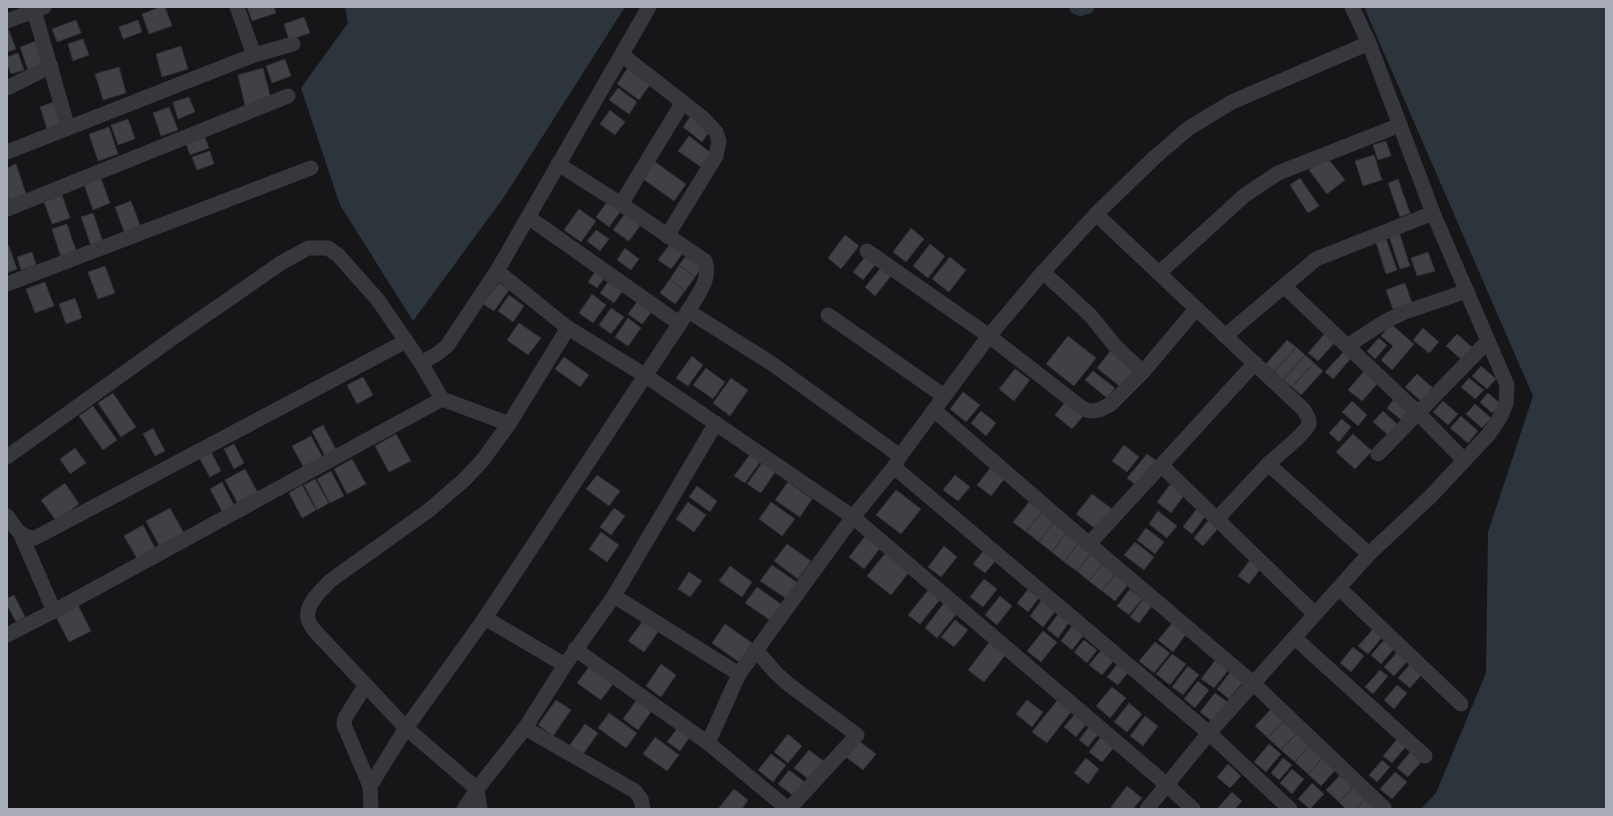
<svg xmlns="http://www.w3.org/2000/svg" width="1613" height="816" font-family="Raleway,sans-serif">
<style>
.water{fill:#2c353c}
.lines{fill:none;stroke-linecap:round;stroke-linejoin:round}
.canal{stroke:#2c353c;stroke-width:14}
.building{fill:#404145;stroke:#303034}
.minor{stroke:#37383d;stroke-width:15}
</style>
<rect width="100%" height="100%" fill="#161618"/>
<g class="water">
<polygon points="345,7 625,7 504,197 413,321 340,205 301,88 348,23"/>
<polygon points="1364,7 1606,7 1606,809 1421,809 1436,793 1486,673 1488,532 1533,396"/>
</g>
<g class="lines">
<polyline class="canal" points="1076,7 1080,9 1087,7"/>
</g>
<g class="building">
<polygon points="160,7 165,7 172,26 149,34 142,14"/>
<polygon points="247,7 274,7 276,13 252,21"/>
<polygon points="304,17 310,33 289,40 284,24"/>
<polygon points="76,20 81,33 57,42 52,29"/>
<polygon points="138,20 142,32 123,39 119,27"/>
<polygon points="7,28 8,28 16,49 7,52"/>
<polygon points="83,39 89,55 73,61 68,44"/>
<polygon points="36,41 44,64 28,70 20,47"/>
<polygon points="181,46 188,69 162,77 156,54"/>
<polygon points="18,53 24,70 11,74 7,64 7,57"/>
<polygon points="285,59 291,76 272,83 266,66"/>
<polygon points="629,66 652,82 639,100 617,84"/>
<polygon points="119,67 126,93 103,100 95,74"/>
<polygon points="263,68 271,99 245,106 238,75"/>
<polygon points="618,88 637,102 629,114 609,100"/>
<polygon points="189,97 195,112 178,119 173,102"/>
<polygon points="56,101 65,126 48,132 40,107"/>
<polygon points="169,107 178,130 161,136 153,113"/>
<polygon points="610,110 625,122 615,135 600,124"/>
<polygon points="692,114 712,128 702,142 683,127"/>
<polygon points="128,119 135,139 118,145 111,125"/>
<polygon points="109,127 118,154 98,161 89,134"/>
<polygon points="204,135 209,148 190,155 185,141"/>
<polygon points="689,136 711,153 701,167 678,151"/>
<polygon points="1386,141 1391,156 1378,160 1373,145"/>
<polygon points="210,151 214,164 197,170 192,157"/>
<polygon points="1374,155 1382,180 1363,186 1355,161"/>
<polygon points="1326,156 1345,180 1327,194 1309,170"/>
<polygon points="655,162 686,184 674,201 643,179"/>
<polygon points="16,164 26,194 9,200 7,195 7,168"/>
<polygon points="101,178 110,203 93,210 84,184"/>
<polygon points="1300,178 1319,206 1308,213 1290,185"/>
<polygon points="1398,179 1410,213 1400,217 1388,183"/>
<polygon points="62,195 70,218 52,224 44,202"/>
<polygon points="610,198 623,208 609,227 596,217"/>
<polygon points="131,201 141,228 125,234 115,207"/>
<polygon points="579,209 596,221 581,242 564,230"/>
<polygon points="627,211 643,222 629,241 613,230"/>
<polygon points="93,213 103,242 91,246 81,217"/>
<polygon points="67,224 76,251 61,257 52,229"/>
<polygon points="911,228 924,239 906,262 893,252"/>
<polygon points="596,230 609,239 600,251 587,241"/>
<polygon points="1399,232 1410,266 1400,269 1389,236"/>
<polygon points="845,235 859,246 841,269 828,258"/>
<polygon points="1385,236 1397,270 1386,274 1375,239"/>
<polygon points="670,244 683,253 671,269 658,260"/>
<polygon points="930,244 945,256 928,278 913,266"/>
<polygon points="7,246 9,246 17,269 7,273"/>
<polygon points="625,248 639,259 631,270 617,260"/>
<polygon points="32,252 36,265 21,270 17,257"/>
<polygon points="689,252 705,263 695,277 679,265"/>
<polygon points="869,252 879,260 863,280 853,272"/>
<polygon points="1428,252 1435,271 1417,276 1411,258"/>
<polygon points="950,257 966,270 949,292 932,279"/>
<polygon points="884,264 894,272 875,296 865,287"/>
<polygon points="679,265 695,277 685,291 670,279"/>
<polygon points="105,266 115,293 98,299 88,272"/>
<polygon points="597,269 606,276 597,288 588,282"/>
<polygon points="610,279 624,289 614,303 600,293"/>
<polygon points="670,279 685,291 675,304 660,293"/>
<polygon points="45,282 54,306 35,313 26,289"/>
<polygon points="499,283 509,290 494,311 483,304"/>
<polygon points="1405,283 1412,303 1393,309 1386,290"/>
<polygon points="592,294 606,305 593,323 579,313"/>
<polygon points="509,295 524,306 513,322 498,311"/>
<polygon points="75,298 82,318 66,324 59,304"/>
<polygon points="640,298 654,309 642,324 628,314"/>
<polygon points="611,308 624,317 611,334 599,325"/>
<polygon points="628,318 641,328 628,346 615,337"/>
<polygon points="519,323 541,338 528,355 507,340"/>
<polygon points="1391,324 1414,344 1392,370 1381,360 1393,346 1381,336"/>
<polygon points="1423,328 1439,342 1429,353 1413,340"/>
<polygon points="1327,331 1337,340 1318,361 1308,353"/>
<polygon points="1457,334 1473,348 1462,360 1446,346"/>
<polygon points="1068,336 1096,358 1074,386 1046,364"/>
<polygon points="1379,338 1387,345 1375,359 1367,351"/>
<polygon points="1287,340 1296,347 1275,372 1266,364"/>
<polygon points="1296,347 1305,355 1283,380 1275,372"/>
<polygon points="1346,349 1353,356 1333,379 1325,372"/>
<polygon points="1111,350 1136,370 1122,388 1097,368"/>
<polygon points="1305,355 1314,363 1292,387 1283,380"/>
<polygon points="692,356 703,365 688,386 676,378"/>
<polygon points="564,357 589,375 580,387 555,369"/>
<polygon points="1314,363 1323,371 1301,395 1292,387"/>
<polygon points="1481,366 1496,379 1487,389 1472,376"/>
<polygon points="706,368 725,382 713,399 693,385"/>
<polygon points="1015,369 1030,380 1014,401 999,389"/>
<polygon points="1365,370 1379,382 1362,401 1348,390"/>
<polygon points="1093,371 1115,388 1107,398 1085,380"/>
<polygon points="1417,374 1434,389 1422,402 1405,387"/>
<polygon points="363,377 373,395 357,404 347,385"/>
<polygon points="731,378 748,390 730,416 713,403"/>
<polygon points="1469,378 1484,390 1475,399 1461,387"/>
<polygon points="963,392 980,405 966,422 950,409"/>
<polygon points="113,393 136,427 121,437 98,403"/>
<polygon points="1488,393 1501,404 1492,413 1480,402"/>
<polygon points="1395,398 1409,411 1401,420 1387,408"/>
<polygon points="1066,401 1084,415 1072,429 1055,415"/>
<polygon points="1352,401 1367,415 1358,426 1342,412"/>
<polygon points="1443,401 1458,414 1448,425 1433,412"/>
<polygon points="1475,404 1491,418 1482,428 1466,414"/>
<polygon points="93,406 117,440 103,450 79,416"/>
<polygon points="981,411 996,423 986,436 971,423"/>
<polygon points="1383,411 1397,424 1388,435 1373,422"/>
<polygon points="1461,416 1478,431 1468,443 1450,428"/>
<polygon points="1342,419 1351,427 1339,442 1329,433"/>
<polygon points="323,425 337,452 326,458 312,431"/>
<polygon points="153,428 165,451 155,456 143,434"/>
<polygon points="396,434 411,461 389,472 375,446"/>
<polygon points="1353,434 1372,451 1355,469 1336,452"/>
<polygon points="311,436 324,460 305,470 292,446"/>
<polygon points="234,444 244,463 234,469 224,449"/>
<polygon points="1124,445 1139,457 1127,472 1112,461"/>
<polygon points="75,448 86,463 70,474 60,459"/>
<polygon points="210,450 221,471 210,477 198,456"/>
<polygon points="752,452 762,459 745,483 734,476"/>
<polygon points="1147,454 1158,462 1138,487 1127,478"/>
<polygon points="352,459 366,484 347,494 334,469"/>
<polygon points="764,460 777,469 761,493 747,484"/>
<polygon points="991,467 1005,478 991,496 977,485"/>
<polygon points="245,469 258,493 238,504 225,480"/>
<polygon points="331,471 344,496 330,503 317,479"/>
<polygon points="597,475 620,491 609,506 586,489"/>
<polygon points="955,475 970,487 958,501 943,490"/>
<polygon points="315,479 329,503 317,510 304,485"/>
<polygon points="222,482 235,507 223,513 210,489"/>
<polygon points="788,482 812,499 800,517 775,500"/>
<polygon points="1172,482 1186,493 1171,513 1157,502"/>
<polygon points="65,483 79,504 56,521 41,500"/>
<polygon points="302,485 316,510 302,518 289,493"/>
<polygon points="697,486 717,501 710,512 689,497"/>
<polygon points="896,490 921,509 901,534 876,515"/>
<polygon points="1092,494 1112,509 1096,529 1076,514"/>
<polygon points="688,502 706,515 694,532 676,519"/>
<polygon points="771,502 795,519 782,536 759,519"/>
<polygon points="1029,502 1042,512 1026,532 1013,522"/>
<polygon points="1198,507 1207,514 1192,534 1183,527"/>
<polygon points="170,508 185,535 161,549 146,521"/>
<polygon points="614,508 625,516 611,535 600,527"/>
<polygon points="1158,511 1177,526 1167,538 1149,524"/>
<polygon points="1042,512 1054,521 1039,542 1026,532"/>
<polygon points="1210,518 1220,526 1203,546 1194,538"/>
<polygon points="1054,521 1067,531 1052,552 1039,542"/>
<polygon points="143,525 156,550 138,560 124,536"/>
<polygon points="1146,528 1164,542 1155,554 1137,540"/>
<polygon points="1067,531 1080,541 1064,562 1052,552"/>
<polygon points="601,532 619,545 607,562 589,549"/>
<polygon points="866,535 881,547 864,569 849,557"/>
<polygon points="1080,541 1093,551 1077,571 1064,562"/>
<polygon points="1135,542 1154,557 1144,570 1124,555"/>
<polygon points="787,544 811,561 798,579 774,561"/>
<polygon points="944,546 957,557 941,577 928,567"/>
<polygon points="985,549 997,559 985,573 973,564"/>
<polygon points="1093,551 1105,561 1089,581 1077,571"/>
<polygon points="886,552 910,571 891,595 867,576"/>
<polygon points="1250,560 1261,568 1249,584 1238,576"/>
<polygon points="1105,561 1118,571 1102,591 1089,581"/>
<polygon points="772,565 798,583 787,599 760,581"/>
<polygon points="730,566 752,582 742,597 719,581"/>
<polygon points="1118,571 1131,581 1115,601 1102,591"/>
<polygon points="689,572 702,581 690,597 678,589"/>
<polygon points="984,579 997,589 983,607 970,597"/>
<polygon points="757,587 781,604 770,620 745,603"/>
<polygon points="1030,587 1041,595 1028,612 1017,603"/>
<polygon points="930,588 942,597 920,624 908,615"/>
<polygon points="1130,589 1142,599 1129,615 1117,606"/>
<polygon points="14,595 25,617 16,622 7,605 7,598"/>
<polygon points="1000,596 1012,606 997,625 985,615"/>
<polygon points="1043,598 1057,609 1043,627 1030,616"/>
<polygon points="1143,599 1152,606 1139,623 1130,617"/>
<polygon points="944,603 957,613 937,638 925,628"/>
<polygon points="78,605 91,631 69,642 56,617"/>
<polygon points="1059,613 1070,621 1058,638 1047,629"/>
<polygon points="645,618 660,629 644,652 628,641"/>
<polygon points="955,620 968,630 954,647 941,637"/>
<polygon points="1173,622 1187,633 1173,652 1158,640"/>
<polygon points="1074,623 1086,632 1072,650 1061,641"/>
<polygon points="725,624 752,643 739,662 712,643"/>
<polygon points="1375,627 1384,635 1368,654 1358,646"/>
<polygon points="1043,631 1057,642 1041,662 1027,651"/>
<polygon points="1385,639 1395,648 1381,664 1371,655"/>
<polygon points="991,640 1007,653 984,682 968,670"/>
<polygon points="1084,640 1097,650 1087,663 1074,652"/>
<polygon points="1155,642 1170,653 1154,673 1139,661"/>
<polygon points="1353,647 1364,656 1351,672 1340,663"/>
<polygon points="1103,648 1116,658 1102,675 1089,665"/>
<polygon points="1399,650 1409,659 1394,676 1384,667"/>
<polygon points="1172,654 1186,664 1170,685 1156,674"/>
<polygon points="1217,658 1230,668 1214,688 1201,679"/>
<polygon points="1119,662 1130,670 1118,685 1107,677"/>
<polygon points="1412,662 1424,672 1410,688 1398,678"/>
<polygon points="661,664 676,675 661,697 646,686"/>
<polygon points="1188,666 1199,675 1183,695 1172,687"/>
<polygon points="589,667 613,684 601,700 577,683"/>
<polygon points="1232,670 1245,680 1229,699 1217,689"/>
<polygon points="1380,670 1388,676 1373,694 1365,687"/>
<polygon points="1198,681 1209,690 1195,708 1184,699"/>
<polygon points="1397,685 1407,693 1394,709 1384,700"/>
<polygon points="1112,687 1126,698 1110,718 1096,706"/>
<polygon points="1215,693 1229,703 1213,722 1200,712"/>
<polygon points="1060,697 1074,708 1047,743 1032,732"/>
<polygon points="638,698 653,709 638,730 623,719"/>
<polygon points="556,700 571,710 553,736 538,725"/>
<polygon points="1027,700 1043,712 1032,727 1016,714"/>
<polygon points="1129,703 1142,714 1127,732 1114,722"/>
<polygon points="1273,707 1286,719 1268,738 1255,726"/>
<polygon points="609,713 637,733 626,748 598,728"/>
<polygon points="1075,714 1087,723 1076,737 1064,727"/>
<polygon points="1145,716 1158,726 1143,746 1130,736"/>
<polygon points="1286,719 1299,731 1281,750 1268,738"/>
<polygon points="585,724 598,733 582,756 569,746"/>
<polygon points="1091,724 1100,732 1088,747 1079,740"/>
<polygon points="679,726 692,734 680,751 667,742"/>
<polygon points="1299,731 1312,743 1295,762 1281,750"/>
<polygon points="788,734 802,746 788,763 774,752"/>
<polygon points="1103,734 1116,745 1102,762 1089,752"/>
<polygon points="655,737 679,755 667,771 643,754"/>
<polygon points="1399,737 1408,744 1392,763 1383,756"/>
<polygon points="859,741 876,754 863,770 846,757"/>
<polygon points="1312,743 1325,755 1308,774 1295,762"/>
<polygon points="1269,744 1281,754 1266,772 1254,762"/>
<polygon points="809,750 826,763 811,781 794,768"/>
<polygon points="1411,751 1423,760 1408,777 1397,768"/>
<polygon points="771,754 786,765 773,782 758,770"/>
<polygon points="1325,755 1338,767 1321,786 1308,774"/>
<polygon points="1086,758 1099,769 1088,784 1074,773"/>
<polygon points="1283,758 1292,765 1279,780 1271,773"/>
<polygon points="1382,760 1390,767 1377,782 1369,775"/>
<polygon points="1228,764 1241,776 1230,788 1217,777"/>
<polygon points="1292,769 1304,779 1292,794 1280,783"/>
<polygon points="789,770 806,783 795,797 778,784"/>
<polygon points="1395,772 1407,782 1392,799 1380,789"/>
<polygon points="1342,773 1355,785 1339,802 1326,790"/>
<polygon points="1312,783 1324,794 1310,809 1298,799"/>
<polygon points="1355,785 1367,796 1356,809 1346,809 1339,802"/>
<polygon points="1127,786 1142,798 1133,809 1114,809 1111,807"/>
<polygon points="734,789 748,800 742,809 718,809"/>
<polygon points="1232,792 1242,801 1235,809 1217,809"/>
<polygon points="1367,796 1379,809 1356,809"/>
</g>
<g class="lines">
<g class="minor">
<polyline points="33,7 68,128"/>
<polyline points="237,7 254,55"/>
<polyline points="649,7 497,271 568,328 646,376 853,517 1167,785 1193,809"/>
<polyline points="7,21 44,7"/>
<polyline points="622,55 703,118 716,132 719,141 716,156 667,236"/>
<polyline points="7,88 51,66"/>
<polyline points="7,152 254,55 293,44"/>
<path d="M558,164L621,204L705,261C712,278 697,296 688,311"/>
<polyline points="621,204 683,102"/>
<polyline points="7,209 288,96"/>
<path d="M1096,214L1304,410C1306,414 1310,419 1309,424C1305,434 1277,456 1268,464L1369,554"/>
<polyline points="528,217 680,324"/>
<polyline points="867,251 989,336 1082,408 1090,411 1099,410 1111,404 1143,372 1196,309"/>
<polyline points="1043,272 1090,315 1116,347 1143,372"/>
<polyline points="1159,273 1245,195 1278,173 1400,125"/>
<polyline points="7,284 311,168"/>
<polyline points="1284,286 1347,346 1384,322 1405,312 1467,291"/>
<polyline points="828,315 944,396"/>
<polyline points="1225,336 1316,259 1433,213"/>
<polyline points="1347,346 1418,413 1464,460"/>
<polyline points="421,363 437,354 447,346 497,271"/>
<polyline points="935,411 1089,544 1254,684 1384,808"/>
<polyline points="716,423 614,596 565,665 485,618 688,311 771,363 900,456"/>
<polyline points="1378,454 1488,341"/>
<polyline points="7,457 177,335 281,263 308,248 328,248 338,255 378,300 421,363 442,399 509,424"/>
<polyline points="1162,466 1315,614"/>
<polyline points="894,467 1209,733 1290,809"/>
<path d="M7,516C16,528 19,537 35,538L406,341"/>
<polyline points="1217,519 1268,464"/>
<polyline points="21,535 54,611"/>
<polyline points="1089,544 1255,363"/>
<polyline points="1339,588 1461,704"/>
<polyline points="614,596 739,674 853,517 894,467 900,456 989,336 1043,272 1096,214 1155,157 1189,128 1232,102 1369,43"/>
<polyline points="7,635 54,611 442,399"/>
<polyline points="1295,638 1425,756"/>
<polyline points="575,649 708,743 788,809"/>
<polyline points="756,650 775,672 788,684 857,735 789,809"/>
<polyline points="565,665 525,728 635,791 641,799 643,809"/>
<polyline points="365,686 345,718 344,725 370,786 371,809"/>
<polyline points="708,743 739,674"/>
<polyline points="370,786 406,728 485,618"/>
<polyline points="464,809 477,789 525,728"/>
<path d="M480,809L477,789L406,728L314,630C312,627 309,623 308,619C305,604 321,591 330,581L428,511L464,480L482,461L509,424L568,328"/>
<polyline points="1147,809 1209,733 1369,554 1430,497 1489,434 1501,416 1506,403 1507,385 1433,213 1369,43 1352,7"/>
</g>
</g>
<rect width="1613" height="816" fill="none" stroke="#a8adb8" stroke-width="16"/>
</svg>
